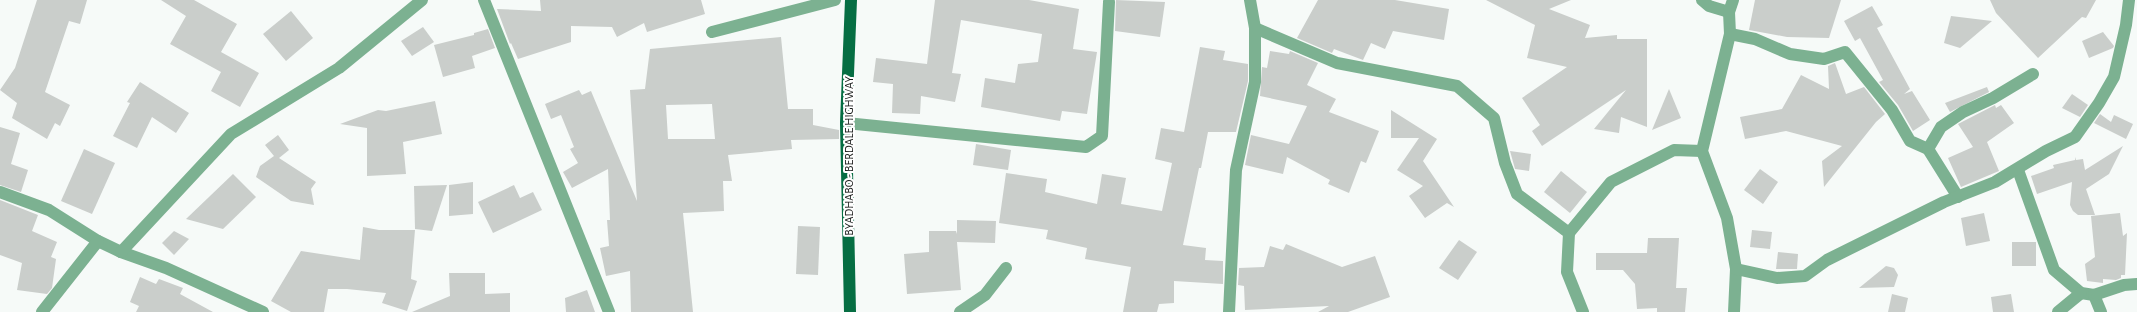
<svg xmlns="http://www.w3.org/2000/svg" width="2137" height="312" font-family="'Alegreya Sans',sans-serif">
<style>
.building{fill:#cacecb;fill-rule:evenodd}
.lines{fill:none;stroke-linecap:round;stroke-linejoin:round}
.minor{stroke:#7cb191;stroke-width:12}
.major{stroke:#066e43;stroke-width:12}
.labels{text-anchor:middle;stroke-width:4;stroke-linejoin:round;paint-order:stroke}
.street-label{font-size:12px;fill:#1a1c1b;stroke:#fff}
</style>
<rect width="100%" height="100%" fill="#f6faf8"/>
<g class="building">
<polygon points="37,0 87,0 80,24 69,21 45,92 70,105 60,126 55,123 47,139 12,118 17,103 0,90 15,68"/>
<polygon points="161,0 194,0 237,24 221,52 259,73 240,107 211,91 221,72 170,44 186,16"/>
<polygon points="540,0 701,0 705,14 647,32 644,23 617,37 612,27 571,26 571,42 518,59 511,43 510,44 497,9 541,11"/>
<polygon points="935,0 1029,0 1079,9 1073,49 1097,52 1087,114 1062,111 1060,121 981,107 985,78 1015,83 1018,64 1038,62 1042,34 961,20 952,73 961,74 955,102 921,96 920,114 892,113 893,84 873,82 876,58 927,64"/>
<polygon points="1116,0 1165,2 1160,37 1115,31"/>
<polygon points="1318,0 1395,0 1449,9 1444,40 1393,31 1385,49 1371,43 1363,60 1334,49 1332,53 1297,38"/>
<polygon points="1486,0 1571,0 1549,9 1590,25 1585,38 1617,35 1617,39 1647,39 1647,127 1621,117 1619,133 1594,129 1626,90 1542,146 1532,131 1540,125 1522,98 1567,67 1527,58 1535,25"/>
<polygon points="1755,0 1841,0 1829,38 1787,37 1749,30"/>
<polygon points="1990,0 2096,0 2086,18 2082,17 2038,58 1996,13"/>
<polygon points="1872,6 1883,25 1877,28 1910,89 1904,94 1912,91 1930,120 1913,131 1898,105 1879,82 1883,80 1860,38 1855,41 1844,21"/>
<polygon points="291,11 313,38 286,61 263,34"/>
<polygon points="1951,16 1992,21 1960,48 1944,43"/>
<polygon points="423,27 434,42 412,56 401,41"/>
<polygon points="488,29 495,48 472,56 475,68 443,77 434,45 474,35 474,33"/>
<polygon points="2103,32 2114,46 2113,48 2089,58 2082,41"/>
<path d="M781,37L788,109H813V125L839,130V139L791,140L792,149L728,155L732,181H723L724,211L683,213L693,312H631L630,271L606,276L600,248L609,246L607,220H610L608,169L572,188L563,172L578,163L570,149L574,147L561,115L551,119L545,104L579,90L582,95L591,91L637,201L630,90L645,89L650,49ZM712,104L715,139H668L666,105Z"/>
<polygon points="1200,47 1225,51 1223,60 1248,64 1248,81 1236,132 1208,132 1201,168 1199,168 1183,245 1206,248 1205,260 1223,261 1223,284 1174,281 1174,303 1159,304 1157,312 1123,312 1131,267 1085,259 1087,248 1046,239 1048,230 999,223 1006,173 1047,179 1045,192 1097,204 1102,174 1126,178 1121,204 1162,211 1172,163 1155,159 1161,128 1184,132"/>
<polygon points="1270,51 1289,54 1290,51 1318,63 1307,85 1336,99 1329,112 1379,131 1366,163 1361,161 1349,193 1328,184 1330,180 1287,157 1283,174 1245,165 1251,135 1289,144 1307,106 1260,96 1262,67 1267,68"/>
<polygon points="1835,63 1846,94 1864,87 1885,114 1876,122 1824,187 1822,161 1842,146 1786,131 1745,139 1740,117 1782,109 1801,75 1829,89 1828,66"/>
<polygon points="140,82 189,113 176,133 152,117 137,148 113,136 130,103 127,102"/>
<polygon points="1987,87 1989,92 1950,112 1945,103"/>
<polygon points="1669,89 1681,118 1652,130"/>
<polygon points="2072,94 2088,105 2080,117 2062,108"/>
<polygon points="435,101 442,134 403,142 406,174 367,176 367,128 340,124 378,110 386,111"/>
<polygon points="1995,105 1996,108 2001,105 2014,123 1987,142 1999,171 1961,187 1948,158 1973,147 1958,124"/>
<polygon points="1391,110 1437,139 1423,161 1454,207 1447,203 1425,218 1409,196 1423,186 1397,170 1419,138 1391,138"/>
<polygon points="2100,114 2111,122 2114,115 2133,124 2126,139 2094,123"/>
<polygon points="0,127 20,133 11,164 28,170 21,192 0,185"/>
<polygon points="278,135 289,150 279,158 316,182 311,189 314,205 291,201 256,177 260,166 274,156 265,145"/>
<polygon points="976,144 1011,150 1008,170 973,165"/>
<polygon points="2123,146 2109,174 2086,189 2095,215 2078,215 2073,211 2070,205 2072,182 2037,194 2031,176 2054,168 2053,165 2075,160 2075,157 2076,160 2083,159 2085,170"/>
<polygon points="84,149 115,163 92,214 61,201"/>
<polygon points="1510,151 1531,154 1529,171 1515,169"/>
<polygon points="1760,169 1778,182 1763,204 1744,190"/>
<polygon points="1561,171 1587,192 1570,213 1544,192"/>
<polygon points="233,174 256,197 223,229 186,219"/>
<polygon points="473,182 473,214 449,216 449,185"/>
<polygon points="447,185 432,231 415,229 414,186"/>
<polygon points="514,185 520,198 533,192 542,210 493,233 478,202"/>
<polygon points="0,200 38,215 32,231 57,242 51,257 56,259 52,288 47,294 17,290 22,263 0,255"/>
<polygon points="1984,213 1990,241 1966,246 1961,218"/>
<polygon points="2120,213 2123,236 2127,233 2125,275 2121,275 2121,278 2116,280 2103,279 2103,283 2087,281 2085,264 2095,257 2091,216"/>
<polygon points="957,220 996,221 995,243 957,242 961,290 907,294 904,254 929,252 929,231 956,231 957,234"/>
<polygon points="798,226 820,227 818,275 796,274"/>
<polygon points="363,227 379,230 415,230 411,279 417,281 407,311 382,303 386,293 347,289 328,289 324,312 291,312 271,301 301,251 360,260"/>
<polygon points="1752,230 1772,232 1770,249 1750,247"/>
<polygon points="174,231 189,239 174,255 162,243"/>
<polygon points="1648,238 1679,238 1676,288 1687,288 1685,312 1657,312 1657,308 1637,309 1635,284 1623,270 1596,270 1596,253 1647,253"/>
<polygon points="1459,240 1477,252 1458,280 1439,268"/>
<rect x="2012" y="242" width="24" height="24"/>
<polygon points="1286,244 1342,267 1375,256 1390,297 1348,312 1318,312 1329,306 1245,310 1244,286 1238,285 1239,268 1264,267 1270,246 1283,250"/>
<polygon points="1778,252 1798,254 1797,269 1776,269"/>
<polygon points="1886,266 1894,268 1898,275 1894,287 1859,288"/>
<polygon points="449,273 485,273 485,294 510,293 510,312 412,312 450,296"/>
<polygon points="140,277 156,284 159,279 183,288 180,294 213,312 136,312 139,306 130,302"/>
<polygon points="587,290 595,312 566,312 565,298"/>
<polygon points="1892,294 1908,298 1905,312 1888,312"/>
<polygon points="2011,294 2014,312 1993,312 1991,297"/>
</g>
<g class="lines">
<g class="minor">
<polyline points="484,0 609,312"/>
<polyline points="1702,0 1709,6 1729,12"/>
<polyline points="1733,0 1729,12 1730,34 1702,151 1727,218 1736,269 1734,312"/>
<polyline points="1255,28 1337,63 1457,86 1494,118 1505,163 1517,194 1569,233 1567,272 1583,312"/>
<polyline points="712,32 835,0"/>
<polyline points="1730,34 1755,39 1790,54 1824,59 1845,52 1892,110 1910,141 1928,149 1958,197"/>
<polyline points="846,123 1086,147 1102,136 1109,2"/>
<polyline points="1928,149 1941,127 1963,112 1993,98 2033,74"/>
<polyline points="2018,170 2054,270 2081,293 2094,295 2101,312"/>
<polyline points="0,192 49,210 98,241 121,252 166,268 263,312"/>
<polyline points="1569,233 1611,182 1674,150 1702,151"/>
<polyline points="121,252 231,134 339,68 422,0"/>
<polyline points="1736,269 1777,278 1805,276 1827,260 1944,202 1995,182 2046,151 2075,137 2099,103 2114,77 2126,25 2129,0"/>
<polyline points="2094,295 2124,285 2137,284"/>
<polyline points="42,312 98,241"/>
<polyline points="960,312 985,295 1006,268"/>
<polyline points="1229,312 1236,170 1255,82 1255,28 1250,0"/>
<polyline points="2058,312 2081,293"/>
</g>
<polyline class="major" points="850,312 846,123 851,0"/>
</g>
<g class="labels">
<g class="street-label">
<text transform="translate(849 156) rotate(-90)" y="4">BYADHABO - BERDALE HIGHWAY</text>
</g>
</g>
</svg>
